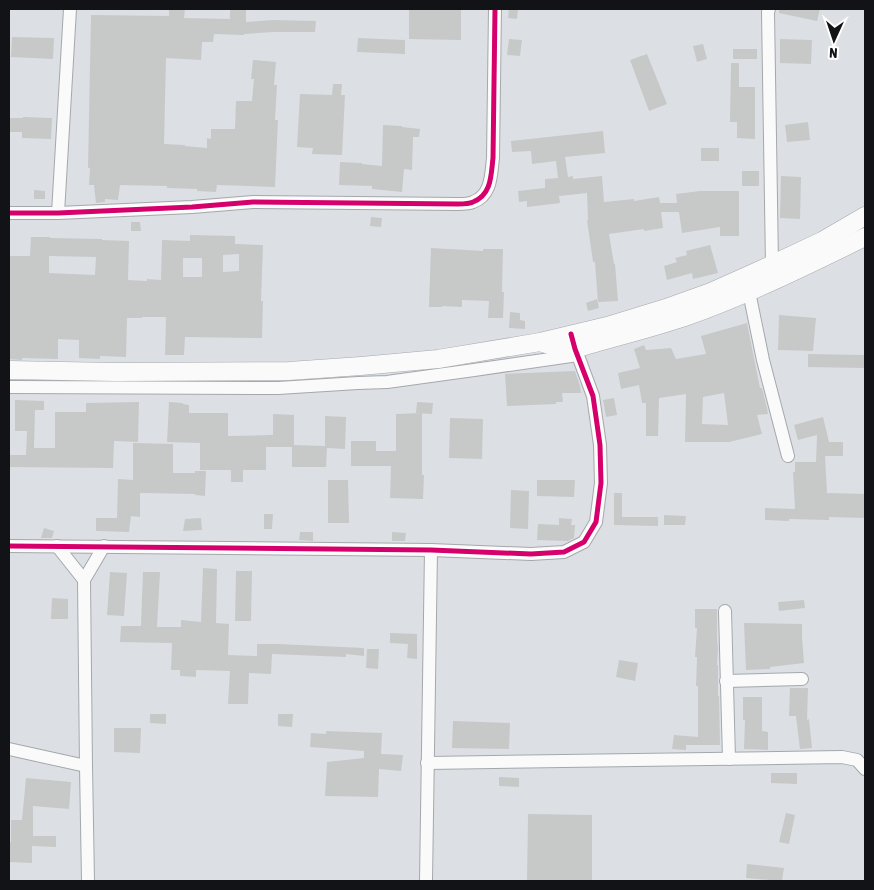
<svg xmlns="http://www.w3.org/2000/svg" width="874" height="890" font-family="'Asap Condensed',sans-serif">
<style>
.building{fill:#c7c8c8;fill-rule:evenodd}
.lines{fill:none;stroke-linecap:round;stroke-linejoin:round}
.street-casing{stroke:#a5a8ab;stroke-width:14}
.secondary-casing{stroke:#a5a8ab;stroke-width:19}
.street{stroke:#fafafb;stroke-width:12}
.secondary{stroke:#fafafb;stroke-width:18}
.cycleway-casing{stroke:#fff;stroke-width:8}
.cycleway{stroke:#d6006c;stroke-width:5}
</style>
<rect width="100%" height="100%" fill="#dce0e4"/>
<g class="building">
<polygon points="169,9 185,9 184,18 230,19 230,9 246,9 246,22 272,20 316,21 315,32 273,32 244,34 244,35 214,34 213,42 202,42 201,60 166,58 164,144 185,145 185,146 207,148 207,138 211,139 211,129 235,129 236,101 252,101 254,79 251,79 253,60 276,62 274,85 277,85 275,120 278,120 275,187 217,185 216,192 197,191 197,189 167,188 167,186 120,185 118,200 105,199 105,202 96,203 94,185 89,185 90,168 88,168 91,15 169,16"/>
<polygon points="409,9 461,9 461,40 409,39"/>
<polygon points="509,9 518,9 517,19 508,18"/>
<polygon points="779,9 820,9 817,21 779,13"/>
<polygon points="12,37 54,38 53,59 11,57"/>
<polygon points="358,38 405,40 405,54 357,52"/>
<polygon points="509,39 522,40 520,56 507,55"/>
<polygon points="780,39 812,40 811,64 780,63"/>
<polygon points="703,44 707,59 697,62 693,46"/>
<rect x="733" y="49" width="24" height="10"/>
<polygon points="647,54 667,104 649,111 630,60"/>
<polygon points="731,63 739,63 739,87 755,87 755,139 737,138 737,122 730,122"/>
<polygon points="333,84 342,84 341,95 345,95 342,155 312,154 313,148 297,147 300,94 332,95"/>
<polygon points="23,117 52,118 51,139 22,138 22,132 9,132 9,118 23,118"/>
<polygon points="808,122 810,140 787,142 785,125"/>
<polygon points="383,125 402,126 402,127 420,129 419,137 413,137 412,170 404,169 402,192 372,189 372,186 339,185 340,162 362,163 362,164 382,166"/>
<polygon points="603,131 605,153 565,157 568,177 573,176 573,179 602,176 604,202 634,199 634,201 659,197 660,203 677,203 676,194 700,191 739,191 739,236 720,236 720,227 682,233 679,212 661,212 663,228 644,231 644,229 609,234 614,264 615,264 618,301 598,302 595,262 593,262 587,220 588,220 587,193 559,196 560,203 527,207 527,201 519,202 518,191 545,188 545,179 558,178 556,161 532,164 531,151 512,152 511,141"/>
<rect x="701" y="148" width="18" height="13"/>
<rect x="742" y="171" width="17" height="15"/>
<polygon points="781,176 801,177 800,219 780,218"/>
<polygon points="34,190 45,191 45,199 34,199"/>
<polygon points="371,217 382,218 381,227 370,226"/>
<polygon points="131,222 140,222 141,231 131,231"/>
<path d="M190,235L235,236V244L263,245L261,301H263L262,338L185,337L184,355H165L166,317H142V318H127L126,357L100,356V359L79,358V340L58,339V359L22,358V360L9,359V256H30L31,237H50V238L102,239V240L129,241L128,280L147,281V279L161,280L162,240L190,241ZM239,254V271L223,272V255ZM49,256L96,257L95,275L49,273ZM183,258H202V277H183Z"/>
<polygon points="710,245 718,273 693,279 692,273 667,280 664,266 677,262 675,258 687,255 686,251"/>
<polygon points="431,248 483,251 483,249 503,249 502,292 504,292 503,318 488,318 489,301 462,300 462,307 442,306 442,307 429,307"/>
<polygon points="597,299 599,308 588,311 586,303"/>
<polygon points="510,312 520,313 520,320 525,321 525,329 509,328"/>
<polygon points="779,315 816,318 813,351 778,350"/>
<path d="M747,323L760,388H762L767,408L768,414L757,415L762,434L729,442H685L686,394L659,398L658,436H646V403H642L639,385L621,389L618,373L640,368L634,349L644,345L646,350L671,348L676,359L706,354L701,336ZM724,393L728,425L702,424L703,397Z"/>
<polygon points="808,354 864,355 864,368 808,367"/>
<polygon points="575,371 580,386 581,393 562,393 563,402 556,402 556,404 507,406 505,374"/>
<polygon points="614,398 617,415 606,417 603,400"/>
<polygon points="15,400 44,401 44,410 35,410 34,448 55,448 55,412 86,412 86,403 139,402 138,442 114,441 113,468 10,467 10,455 26,455 27,431 15,431"/>
<polygon points="169,402 183,403 183,404 189,405 189,413 228,413 228,436 273,435 273,414 294,415 294,445 325,446 325,416 346,417 345,449 327,448 326,467 292,467 292,447 266,447 266,470 243,470 243,482 231,482 231,470 200,470 200,443 167,442"/>
<polygon points="417,402 433,403 432,414 416,413"/>
<polygon points="422,413 422,475 424,475 423,499 390,498 391,466 351,466 351,441 376,441 376,451 396,451 396,414"/>
<polygon points="823,417 829,442 843,442 843,456 825,456 827,493 865,494 865,518 829,517 829,520 789,519 789,521 765,520 765,508 795,509 793,472 795,472 795,462 816,462 817,435 798,440 794,425"/>
<polygon points="450,418 483,419 482,459 449,458"/>
<polygon points="133,443 173,444 173,473 195,473 195,471 206,471 205,496 195,495 195,494 140,493 140,517 131,516 129,532 96,531 96,518 117,518 118,479 133,480"/>
<polygon points="328,480 348,480 349,523 328,523"/>
<polygon points="537,480 575,480 574,497 537,496"/>
<polygon points="511,490 529,491 528,529 510,528"/>
<polygon points="614,493 622,493 622,517 658,517 658,526 614,525"/>
<polygon points="264,514 273,514 272,529 264,529"/>
<polygon points="664,515 686,516 685,525 664,525"/>
<polygon points="201,518 202,530 183,531 185,519"/>
<polygon points="559,518 572,519 571,525 575,525 574,538 568,541 537,540 538,524 559,525"/>
<polygon points="44,528 54,531 52,538 41,538"/>
<polygon points="300,532 313,532 313,541 299,540"/>
<polygon points="392,532 406,533 405,541 392,541"/>
<polygon points="203,568 217,569 216,623 229,624 228,655 257,656 257,644 278,644 364,648 364,656 346,654 346,657 272,654 271,674 249,673 248,704 228,704 230,671 196,670 196,677 180,676 180,670 171,670 172,643 120,642 121,626 141,626 143,572 160,572 157,627 181,627 181,620 201,622"/>
<polygon points="236,571 252,571 251,621 235,621"/>
<polygon points="110,572 127,573 124,616 107,615"/>
<polygon points="52,598 68,599 68,619 51,619"/>
<polygon points="804,600 805,608 779,611 778,602"/>
<polygon points="695,609 717,609 717,638 718,648 717,665 718,665 718,696 719,696 720,745 686,745 686,750 672,749 674,735 698,737 698,686 696,686 697,657 695,657 697,628 695,628"/>
<polygon points="744,623 802,624 802,637 804,663 770,667 770,669 746,670"/>
<polygon points="390,633 417,634 417,659 407,658 408,644 390,643"/>
<polygon points="367,649 379,649 378,669 366,668"/>
<polygon points="619,660 638,663 635,681 616,677"/>
<polygon points="790,688 808,688 807,720 809,719 812,748 800,749 796,716 789,716"/>
<polygon points="743,697 762,697 762,731 768,732 768,750 744,749 745,720 743,720"/>
<polygon points="150,714 166,714 166,724 150,723"/>
<polygon points="278,714 293,714 292,727 278,726"/>
<polygon points="453,721 510,723 509,749 452,748"/>
<polygon points="114,728 141,728 140,753 114,752"/>
<polygon points="326,731 382,733 381,754 403,755 401,771 379,769 378,797 325,796 327,762 364,758 364,751 310,747 311,733 326,734"/>
<polygon points="771,773 797,773 797,784 771,783"/>
<polygon points="499,777 519,778 519,787 499,786"/>
<polygon points="26,778 71,782 69,809 33,806 33,836 56,836 56,847 32,846 32,863 9,862 9,842 11,842 11,820 22,820"/>
<polygon points="786,813 795,815 789,844 779,842"/>
<polygon points="528,814 592,815 592,881 527,881"/>
<polygon points="747,864 784,868 782,881 746,878"/>
</g>
<g class="lines">
<g class="street-casing">
<g id="street">
<polyline points="769,9 768,12 772,264"/>
<path d="M9,213H58L192,207L253,202L458,204C462,204 469,204 473,202C492,195 491,174 493,158L495,9"/>
<polyline points="58,213 70,9"/>
<polyline points="749,292 763,360 788,456"/>
<polyline points="9,387 278,388 358,383 387,382 474,370 578,355"/>
<polyline points="9,546 431,550 531,554 564,552 584,542 596,522 601,483 600,445 593,396 573,342"/>
<polyline points="57,546 84,580"/>
<polyline points="725,611 729,759"/>
<polyline points="726,681 802,679"/>
<polyline points="9,749 86,766"/>
<polyline points="427,763 842,757 857,760 865,769"/>
<polyline points="88,881 86,766 84,580 104,546"/>
<polyline points="426,881 431,550"/>
</g>
</g>
<g class="secondary-casing">
<g id="secondary">
<path d="M543,343L560,348L575,349C611,338 649,329 685,317C747,295 806,266 865,237"/>
<polyline points="9,370 116,372 289,371 361,366 438,359 540,342 607,326 669,307 711,292 758,271 822,241 865,216"/>
</g>
</g>
<use href="#street" class="street"/>
<use href="#secondary" class="secondary"/>
<g class="cycleway-casing">
<g id="cycleway">
<path d="M9,213H58L192,207L253,202L458,204C462,204 469,204 473,202C492,195 491,174 493,158L495,9"/>
<polyline points="9,546 431,550 531,554 564,552 584,542 596,522 601,483 600,445 593,396 575,349 571,334"/>
</g>
</g>
<use href="#cycleway" class="cycleway"/>
</g>
<rect width="874" height="890" fill="none" stroke="#111316" stroke-width="20"/>
<g transform="translate(834 40) rotate(183)" stroke="#ffffff" stroke-width="4" paint-order="stroke">
<path d="M0-4L9 19L0 12L-9 19Z" fill="#111316"/>
<text y="-8" font-size="14" font-weight="bold" text-anchor="middle" fill="#111316">N</text>
</g>
</svg>
